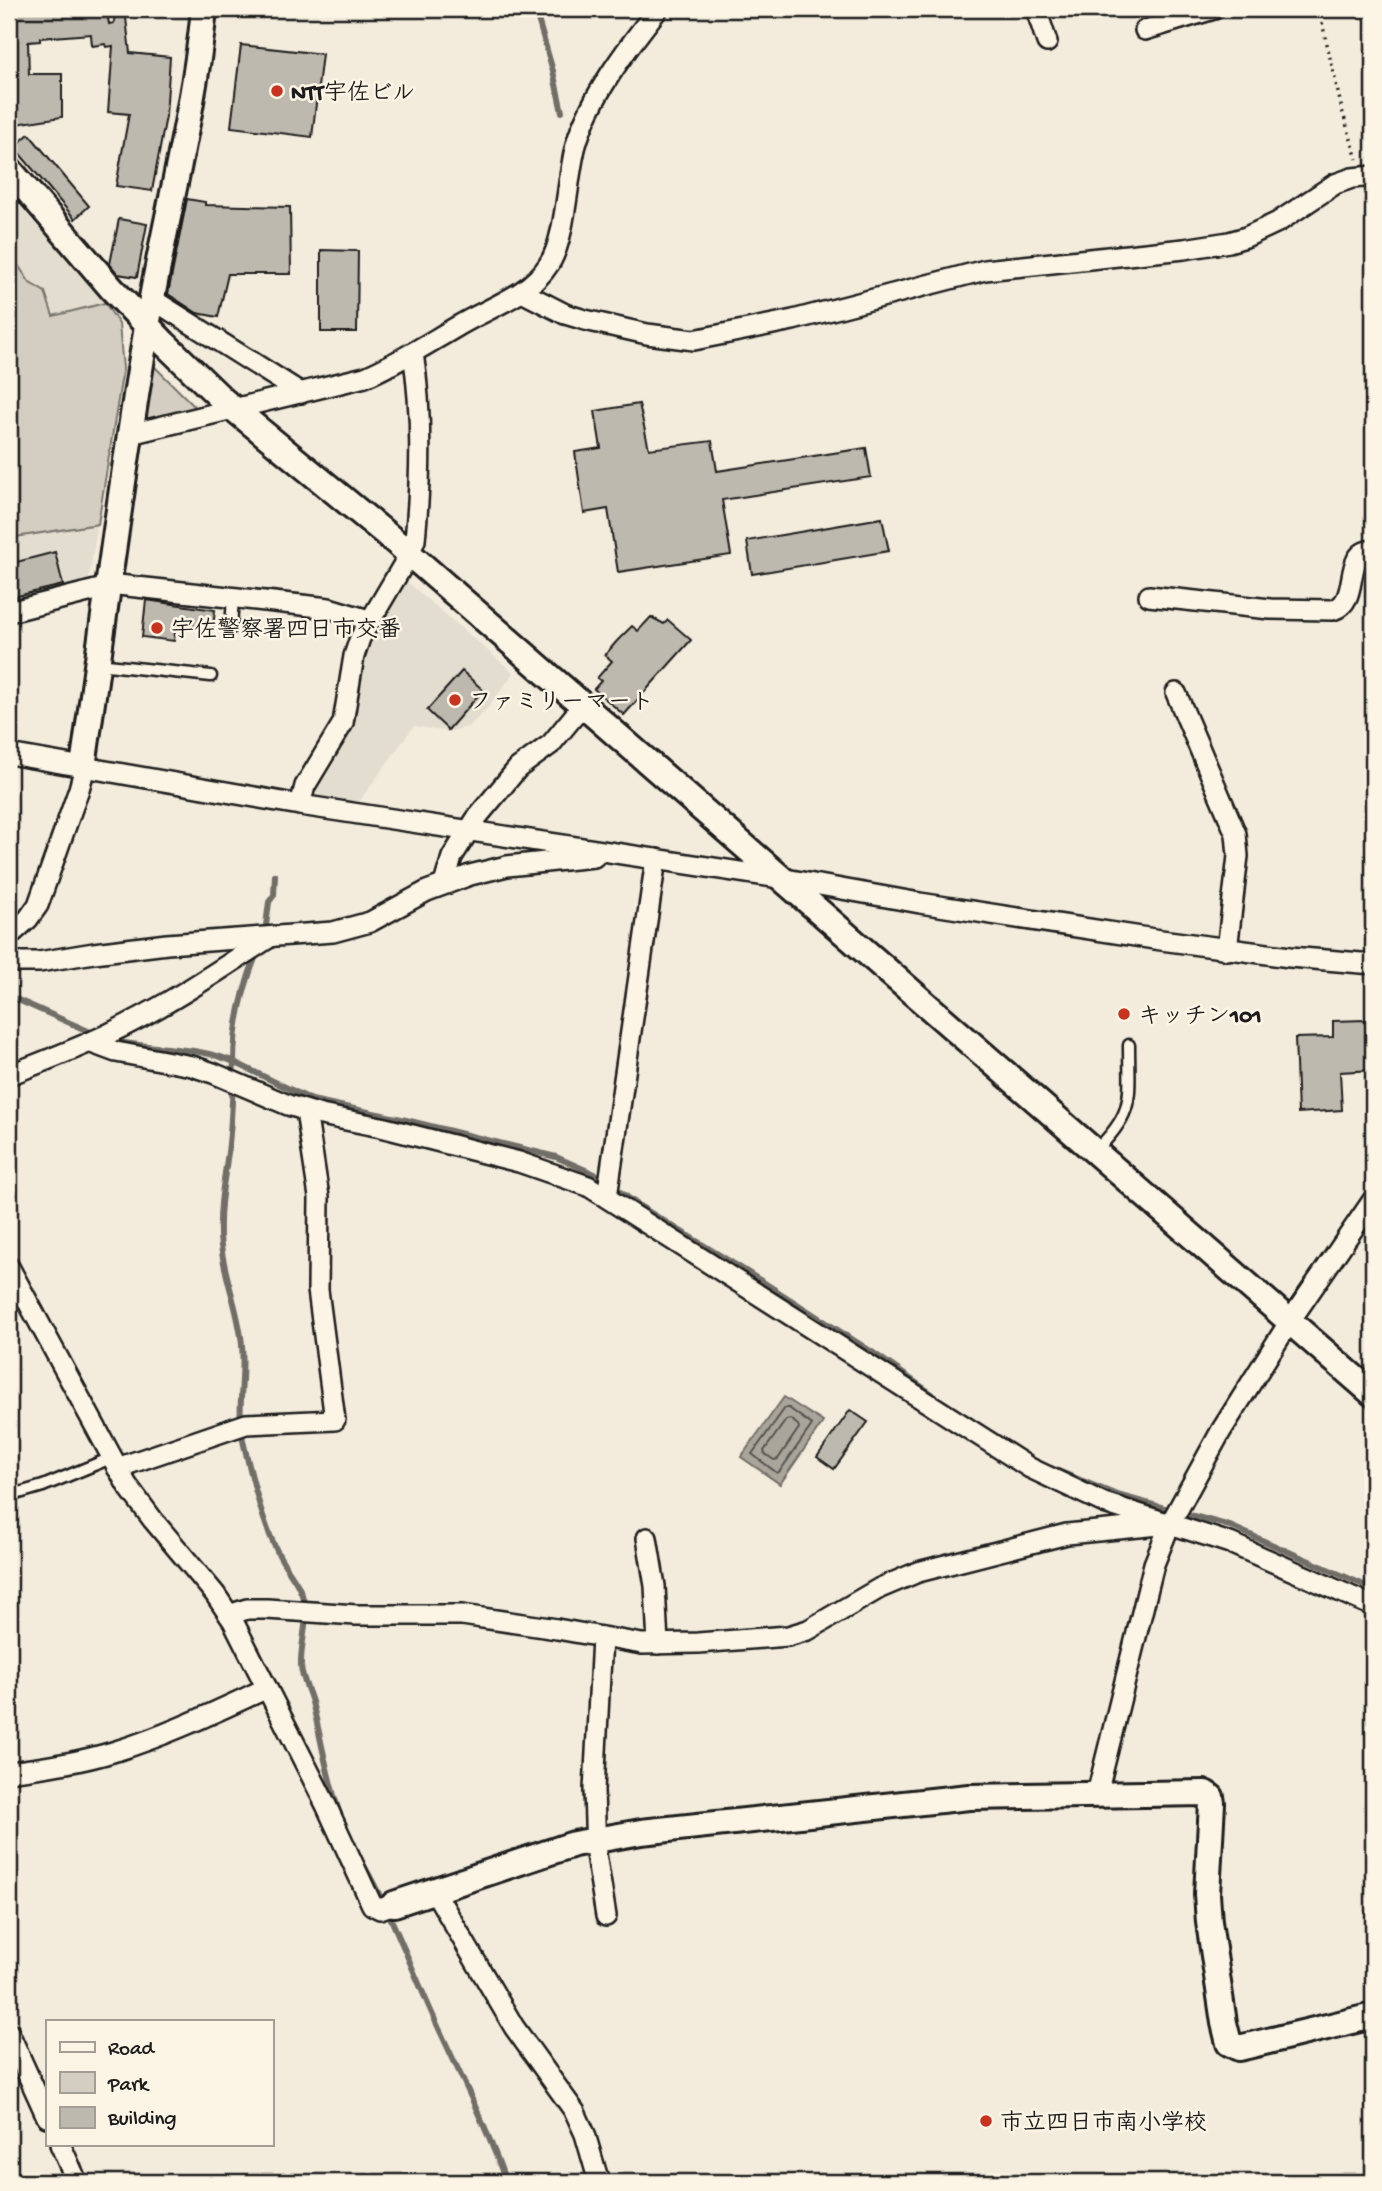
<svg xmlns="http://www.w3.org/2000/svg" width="1382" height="2191" font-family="'Gochi Hand','Klee One',sans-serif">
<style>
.built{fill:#e3ddcf}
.green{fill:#d3cec1;stroke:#78756e;stroke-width:2}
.water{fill:#aaa59b;stroke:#716e68;stroke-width:2}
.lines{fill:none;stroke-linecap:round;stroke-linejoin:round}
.shore{stroke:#55534f;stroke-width:2}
.stream{stroke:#716e68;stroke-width:6}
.building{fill:#beb9ae;stroke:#1c1c1c;stroke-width:2}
.service-casing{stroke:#1c1c1c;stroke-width:15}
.minor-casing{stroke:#1c1c1c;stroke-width:24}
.tertiary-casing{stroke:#1c1c1c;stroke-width:30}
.path{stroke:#1c1c1c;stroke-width:3.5;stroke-dasharray:2 5;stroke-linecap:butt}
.service{stroke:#fcf5e5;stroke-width:10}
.minor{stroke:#fcf5e5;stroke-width:19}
.tertiary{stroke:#fcf5e5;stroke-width:24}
.poi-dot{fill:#c8321e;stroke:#fcf5e5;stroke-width:2.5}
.labels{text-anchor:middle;stroke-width:5;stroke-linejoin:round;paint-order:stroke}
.poi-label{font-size:23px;font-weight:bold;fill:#1c1c1c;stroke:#fcf5e5;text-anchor:start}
</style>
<rect width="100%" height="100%" fill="#f3ecdd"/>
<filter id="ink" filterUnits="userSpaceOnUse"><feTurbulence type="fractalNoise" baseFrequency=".0143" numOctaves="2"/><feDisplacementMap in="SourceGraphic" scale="14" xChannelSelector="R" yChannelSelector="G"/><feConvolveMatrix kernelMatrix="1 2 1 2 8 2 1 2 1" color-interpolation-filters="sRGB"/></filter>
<g filter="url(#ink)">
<g class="built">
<polygon points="9,194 113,312 119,324 123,369 88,583 9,607"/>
<polygon points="406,581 514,673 486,710 468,727 448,732 414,726 359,802 307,794 352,724 368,642 389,604"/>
</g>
<g class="green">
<polygon points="9,265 18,265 30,283 45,292 53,316 105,303 119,324 123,369 98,524 9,538"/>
<polygon points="152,364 202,414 138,428"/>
</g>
<polygon class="water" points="784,1397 823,1422 780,1484 741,1457"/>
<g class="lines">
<g class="shore">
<polygon points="785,1408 789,1408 812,1425 780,1471 777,1473 752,1454"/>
<polygon points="790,1419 798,1425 799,1428 778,1459 774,1460 765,1454 764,1451 786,1420"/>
</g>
<g class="stream">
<polyline points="535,9 553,71 562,112"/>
<polyline points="265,933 269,902 274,895 275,875"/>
<path d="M257,953C243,988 234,1024 234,1062L312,1100L406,1120L556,1157L597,1175L638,1205L744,1270L872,1352L932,1394"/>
<polyline points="9,996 95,1034"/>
<path d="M109,1039C149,1051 197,1045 234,1062C232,1092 232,1122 228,1152C224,1182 219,1204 220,1236C222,1273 239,1308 242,1345C245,1379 236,1411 244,1445C252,1478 262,1521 277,1551C285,1569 300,1582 304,1602C309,1624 300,1644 301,1666C302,1680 310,1692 313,1706C322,1742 327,1779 340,1814"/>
<polyline points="1051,1468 1117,1495 1230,1526 1373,1589"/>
<path d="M362,1862C389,1909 408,1959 430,2009C456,2067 485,2122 506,2182"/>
</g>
</g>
<g class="building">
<polygon points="9,9 87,9 88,15 107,13 109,24 114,23 115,9 125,9 130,53 170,57 166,116 152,191 116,186 129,114 108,112 113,46 106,47 105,44 92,46 91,34 40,38 40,41 28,42 29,74 62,74 62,117 9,125"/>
<polygon points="241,45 322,54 312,137 231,127"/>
<polygon points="29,134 89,206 75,219 14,147"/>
<polygon points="187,199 205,202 205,205 290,207 291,274 228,274 218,317 197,313 168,294"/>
<polygon points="119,219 147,224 137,277 118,274 110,264"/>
<polygon points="321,250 358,251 357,332 321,332"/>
<polygon points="639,404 649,449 712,441 717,471 866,448 871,477 722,500 731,555 618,572 608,509 584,513 575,452 601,448 595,411"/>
<polygon points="882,518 889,551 752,574 747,541"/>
<polygon points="55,552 63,585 9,598 9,564"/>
<polygon points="146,600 215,610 213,628 176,624 174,641 142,637"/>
<polygon points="651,617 664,624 668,620 691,640 624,715 594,689 601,681 597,678 612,661 605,655 617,641 632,626 638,631"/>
<polygon points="462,671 483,690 448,730 427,710"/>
<polygon points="1365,1020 1367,1037 1373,1037 1373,1070 1340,1072 1342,1110 1298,1113 1295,1038 1333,1037 1333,1021"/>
<polygon points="850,1410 868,1422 834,1469 817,1457"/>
</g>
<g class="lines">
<g class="service-casing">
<g id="service">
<polyline points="231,628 233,597"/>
<polyline points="98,664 211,676"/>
<path d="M1095,1151C1136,1112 1129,1097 1129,1045"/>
<polyline points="9,1496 43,1486 111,1458"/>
</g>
</g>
<g class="minor-casing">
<g id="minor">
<polyline points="1036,9 1047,42"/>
<polyline points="1145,30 1214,9"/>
<polyline points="522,292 565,314 585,320 647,334 694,340 793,320 985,270 1184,249 1229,242 1246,237 1278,222 1335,184 1352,178 1373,176"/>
<polyline points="152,299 301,393"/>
<path d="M130,434L365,377C398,363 427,344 458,326C489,307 529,296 549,264C566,239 567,177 576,145C589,98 628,47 658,9"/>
<polyline points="109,584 329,608 369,620"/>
<path d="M1149,596L1270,609L1333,610C1362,601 1341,552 1373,550"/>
<polyline points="9,612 108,587"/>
<polyline points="1176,693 1236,834 1238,856 1227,950"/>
<polyline points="9,754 300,805 780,878 920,903 1161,940 1290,957 1373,964"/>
<path d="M300,805L305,786L343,723L354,656L360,638L409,555L415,540C421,478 423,416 413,353"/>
<polyline points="444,884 452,857 478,816 518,768 551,744 583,705"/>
<polyline points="9,936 28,919 38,905 79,789 85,767"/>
<polyline points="9,962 39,962 94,953 167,944 333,932 370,922 427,891 470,875 507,866 594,857"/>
<polyline points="89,1042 116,1052 192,1066 213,1073 288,1105 321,1115 381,1127 519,1162 588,1186 1030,1468 1104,1503 1230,1543 1373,1606"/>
<path d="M9,1075C42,1062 76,1049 108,1034C165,1007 217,972 270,937"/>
<polyline points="607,1197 656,859"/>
<polyline points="9,1267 127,1485 153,1520 215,1594 233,1621 326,1805 372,1905 380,1909 394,1904"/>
<polyline points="117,1468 246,1424 335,1420 318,1290 319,1197 306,1111"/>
<polyline points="647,1538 655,1586 658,1644"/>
<polyline points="229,1615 247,1609 267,1609 356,1615 462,1615 557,1629 642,1644 698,1643 788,1636 808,1630 880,1588 918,1572 1067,1534 1159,1525"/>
<polyline points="602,1638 594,1790 596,1854 606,1916"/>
<path d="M9,1772C45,1767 81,1762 116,1751C168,1735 217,1711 267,1688"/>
<polyline points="1097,1794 1154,1564 1170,1524 1221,1431 1290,1321 1373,1200"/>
<polyline points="435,1892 514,2027 575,2112 585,2134 599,2182"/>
<polyline points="9,2033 47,2117"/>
<polyline points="60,2144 77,2182"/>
</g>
</g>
<g class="tertiary-casing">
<g id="tertiary">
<polyline points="9,169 112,289 164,343 223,400 391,538 1373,1394"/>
<path d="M83,767C104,618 123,469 148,321C165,217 194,115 204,9"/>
<polyline points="394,1904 574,1844 641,1832 969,1797 1205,1793 1211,1797 1212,1803 1207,1894 1209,1922 1224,2023 1229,2043 1239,2048 1373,2016"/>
</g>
</g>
<polyline class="path" points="1319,9 1342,110 1357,159"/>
<use href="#service" class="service"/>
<use href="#minor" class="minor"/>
<use href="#tertiary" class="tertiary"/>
</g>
</g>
<g class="poi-dot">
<circle cx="277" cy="91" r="7"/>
<circle cx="157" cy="628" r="7"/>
<circle cx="455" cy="700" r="7"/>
<circle cx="1124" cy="1014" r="7"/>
<circle cx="986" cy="2121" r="7"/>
</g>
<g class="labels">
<g class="poi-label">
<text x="291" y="99">NTT宇佐ビル</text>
<text x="171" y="636">宇佐警察署四日市交番</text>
<text x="469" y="708">ファミリーマート</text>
<text x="1138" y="1022">キッチン101</text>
<text x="1000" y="2129">市立四日市南小学校</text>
</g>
</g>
<rect width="1382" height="2191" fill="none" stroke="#fcf5e5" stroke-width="35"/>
<rect x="18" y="18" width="1347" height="2156" fill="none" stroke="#1c1c1c" stroke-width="2.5" filter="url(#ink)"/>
<rect x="46" y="2020" width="228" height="126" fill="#fcf5e5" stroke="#a29e95" stroke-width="2"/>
<rect x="60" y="2042" width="35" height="10" fill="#fcf5e5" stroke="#a29e95" stroke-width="2"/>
<text x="108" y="2054" font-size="21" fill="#1c1c1c">Road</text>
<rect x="60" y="2072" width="35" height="21" fill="#d3cec1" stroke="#a29e95" stroke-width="2"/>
<text x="108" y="2090" font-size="21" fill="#1c1c1c">Park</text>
<rect x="60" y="2107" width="35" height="21" fill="#beb9ae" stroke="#a29e95" stroke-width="2"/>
<text x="108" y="2124" font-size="21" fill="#1c1c1c">Building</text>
</svg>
